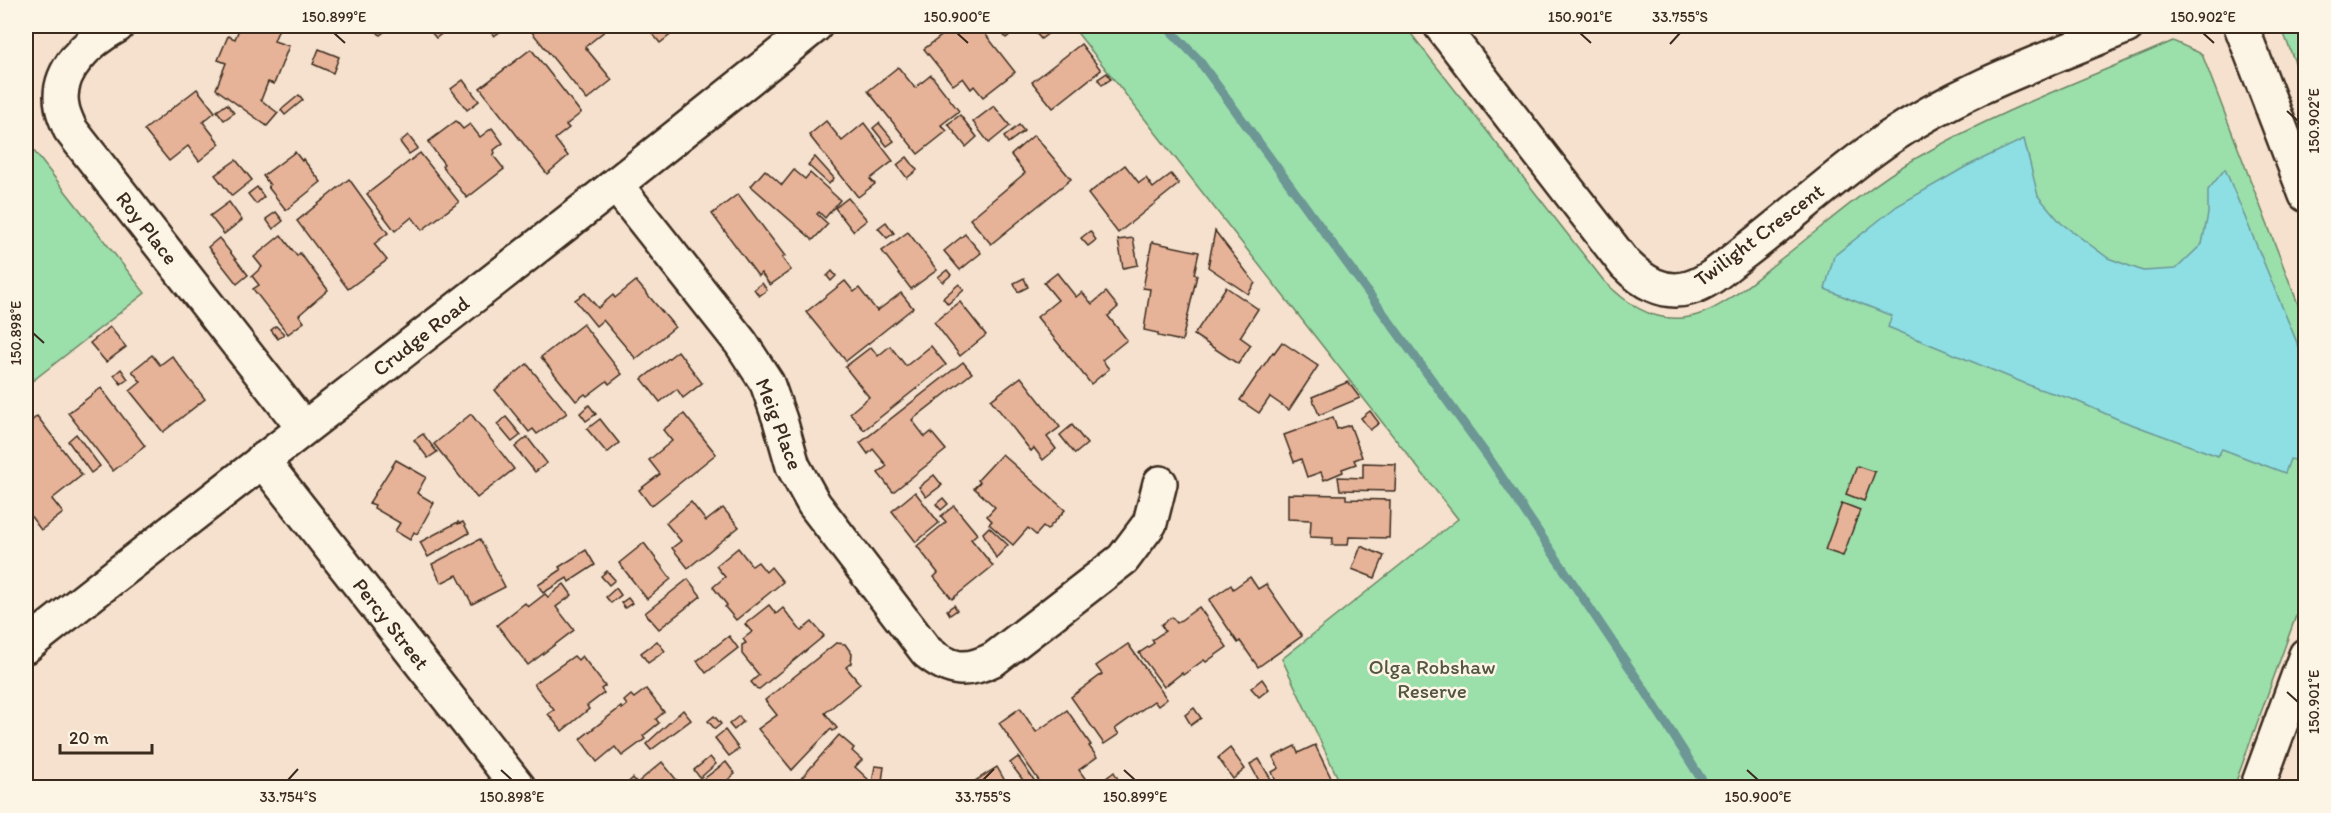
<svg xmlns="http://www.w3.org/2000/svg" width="2331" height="813" font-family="Itim,sans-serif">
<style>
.green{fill:#9bdfab;stroke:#6b8464;stroke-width:1.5}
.water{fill:#8ddfe4;stroke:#6c9795;stroke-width:1.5}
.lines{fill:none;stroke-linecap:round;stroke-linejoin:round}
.stream{stroke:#6c9795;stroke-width:9}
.building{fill:#e6b398;stroke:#3b2a1e;stroke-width:1.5}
.minor-casing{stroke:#3b2a1e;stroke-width:38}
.minor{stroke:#fcf5e5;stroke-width:33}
.ticks{fill:none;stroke:#3b2a1e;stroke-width:2}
.labels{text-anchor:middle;stroke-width:5;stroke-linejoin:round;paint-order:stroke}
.street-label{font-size:21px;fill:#3b2a1e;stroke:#fcf5e5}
.park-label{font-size:21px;fill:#535741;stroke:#fcf5e5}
.neatline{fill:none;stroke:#3b2a1e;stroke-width:2}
.ticks-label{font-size:15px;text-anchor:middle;fill:#3b2a1e}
</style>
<rect width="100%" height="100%" fill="#f5e1ce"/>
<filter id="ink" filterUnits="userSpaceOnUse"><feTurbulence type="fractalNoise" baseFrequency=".0167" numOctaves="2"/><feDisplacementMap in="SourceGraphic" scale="12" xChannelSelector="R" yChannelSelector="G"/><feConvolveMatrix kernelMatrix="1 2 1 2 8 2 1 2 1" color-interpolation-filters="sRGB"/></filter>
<g filter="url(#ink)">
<g class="green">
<path d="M1072,26H1405L1604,281C1626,303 1650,321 1683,318C1718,315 1755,279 1782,258C1825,225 1866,188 1913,160C1995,112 2086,79 2173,41L2202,54L2306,325L2305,591L2234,787H1342L1282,659L1458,519Z"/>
<polygon points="2281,26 2305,26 2305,89"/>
<polygon points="26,141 145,293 26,386"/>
</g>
<polygon class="water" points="2024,139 2038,196 2061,223 2108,258 2143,271 2176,269 2202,244 2208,214 2208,190 2225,169 2305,362 2305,462 2290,459 2285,473 2222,449 2218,456 2120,420 2072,399 2036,388 1888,327 1892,316 1825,289 1834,256 1897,206 1967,166"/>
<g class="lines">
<polyline class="stream" points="1166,26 1198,59 1491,461 1642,686 1707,788"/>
</g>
<g class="building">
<polygon points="249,26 280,26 274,41 289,46 274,84 268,82 261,100 278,113 267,126 216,89 226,63 218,60 228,36 235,39 240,27 247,30"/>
<polygon points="372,26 392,26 380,35"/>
<polygon points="426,26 452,26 436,38"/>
<polygon points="486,26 508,26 494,36"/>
<polygon points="527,26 605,26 607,29 585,47 612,80 587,100"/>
<polygon points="646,26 682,26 660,43"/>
<polygon points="955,26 979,26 1015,72 983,97 974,86 971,89 963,78 953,85 924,49"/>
<polygon points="996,26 1021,26 1006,38"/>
<polygon points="1030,26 1058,26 1041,39"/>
<polygon points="1081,44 1101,70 1053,108 1032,82"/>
<polygon points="319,49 339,57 333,73 313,64"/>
<polygon points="531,49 581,113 566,125 569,128 555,139 568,156 547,174 480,88"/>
<polygon points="898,67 915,88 931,75 959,111 941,125 947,131 918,154 868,91"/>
<polygon points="1107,73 1111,79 1102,85 1098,79"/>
<polygon points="463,80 479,101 467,110 451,89"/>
<polygon points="197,89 215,112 203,122 220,144 199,161 188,146 169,161 144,130"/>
<polygon points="299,95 303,100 285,115 281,110"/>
<polygon points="227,104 234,113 224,120 217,111"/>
<polygon points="994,106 1010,126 989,143 973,122"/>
<polygon points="960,115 977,137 966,147 948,124"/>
<polygon points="456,121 463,129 470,124 480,137 492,128 503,143 494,150 495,153 493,155 504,169 467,198 442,166 444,164 428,142"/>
<polygon points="826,121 842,141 864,123 893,161 870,179 875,184 858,197 809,135"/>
<polygon points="879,123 894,141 887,146 873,128"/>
<polygon points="1019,125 1024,131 1008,143 1004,137"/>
<polygon points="408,135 418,148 409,154 400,142"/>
<polygon points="1034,135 1071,179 991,244 970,219 1025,173 1011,155"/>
<polygon points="295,152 302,161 303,159 321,182 286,210 268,187 270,185 263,176"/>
<polygon points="420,153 459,202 422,230 412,217 395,231 367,194"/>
<polygon points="815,157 834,178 829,184 808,165"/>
<polygon points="907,157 917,170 907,178 897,165"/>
<polygon points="236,160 252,180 232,196 215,175"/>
<polygon points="1125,165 1139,183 1146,178 1153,188 1171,174 1179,184 1118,233 1088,194"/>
<polygon points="765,170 782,185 794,170 805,179 810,173 840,200 825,218 819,212 817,214 828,224 813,240 751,186"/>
<polygon points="349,179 388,233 374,244 387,260 348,289 297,221"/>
<polygon points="257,187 264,197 256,204 248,194"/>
<polygon points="738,194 785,256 782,258 791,270 770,285 761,273 758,276 712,214"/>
<polygon points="848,198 867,220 853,231 835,208"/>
<polygon points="229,202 242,220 224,234 210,216"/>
<polygon points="276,212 283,221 273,229 266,219"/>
<polygon points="886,222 894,233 887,238 878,228"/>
<polygon points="1090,231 1096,240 1088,246 1081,238"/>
<polygon points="1215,231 1255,283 1248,294 1208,267"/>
<polygon points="908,232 937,270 911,289 882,251"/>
<polygon points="965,234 981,253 960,270 944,251"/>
<polygon points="281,235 297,256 300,253 328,290 299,315 304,322 288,334 253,289 259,285 252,276 262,267 254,257"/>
<polygon points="219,238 248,275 237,284 208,247"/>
<polygon points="1133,238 1138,265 1123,268 1118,240"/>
<polygon points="1152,242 1199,252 1194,274 1197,275 1182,341 1158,336 1158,333 1144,330 1150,289 1143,288"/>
<polygon points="947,270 951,275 943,282 938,277"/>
<polygon points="832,271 836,276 831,281 827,276"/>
<polygon points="1057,273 1076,297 1082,292 1092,304 1106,292 1118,307 1108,316 1127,340 1102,360 1109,369 1091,384 1037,317 1058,300 1044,283"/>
<polygon points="1024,278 1028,287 1018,292 1014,283"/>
<polygon points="636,281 675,327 636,359 603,320 596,326 575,300 585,293 598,308 613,295 615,298"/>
<polygon points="845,281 854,292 859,288 877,311 901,293 913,308 846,361 806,312"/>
<polygon points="762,283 767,290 759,296 754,289"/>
<polygon points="959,284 964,290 948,304 943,298"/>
<polygon points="1226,287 1258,309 1240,337 1251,345 1238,364 1194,335"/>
<polygon points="960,302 986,335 960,356 934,322"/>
<polygon points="583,324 622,374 609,384 607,381 587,396 585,394 576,401 541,357"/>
<polygon points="276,326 284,334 278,339 271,330"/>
<polygon points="110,327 126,347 106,362 90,343"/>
<polygon points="1282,342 1318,366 1289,410 1270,397 1259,413 1240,400 1273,352 1274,353"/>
<polygon points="890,346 906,366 931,346 946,365 864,430 850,413 869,397 845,367 871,347 878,356"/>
<polygon points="678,351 702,383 683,398 677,389 660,402 642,379"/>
<polygon points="152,355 160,365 172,356 205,399 163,432 130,391 141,382 132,371"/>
<polygon points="963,362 972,373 912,420 925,437 931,432 946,450 893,492 878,473 887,466 873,449 868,454 860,443"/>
<polygon points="527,364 567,413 537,434 533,429 529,432 495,390"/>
<polygon points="121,369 128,379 121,384 114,375"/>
<polygon points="1021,377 1060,427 1047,437 1056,449 1043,460 1034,448 1031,451 991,400"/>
<polygon points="1348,382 1360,398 1319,415 1312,397"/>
<polygon points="101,388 145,446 113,471 68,413"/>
<polygon points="589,405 596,414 586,421 580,413"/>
<polygon points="1370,411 1379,423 1370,430 1361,418"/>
<polygon points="471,414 514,469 477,498 434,444"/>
<polygon points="684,414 716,454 651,506 639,490 660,474 649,460 672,441 663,430"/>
<polygon points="37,416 82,475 52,499 63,513 41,530 26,510 26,426"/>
<polygon points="506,417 521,435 512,442 497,424"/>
<polygon points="1333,417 1337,429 1350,425 1362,457 1354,460 1356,464 1342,469 1343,472 1324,480 1321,472 1307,477 1301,459 1294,462 1284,435"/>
<polygon points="600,419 619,443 607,453 587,429"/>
<polygon points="1072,425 1087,444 1075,454 1060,435"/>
<polygon points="76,434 100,466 91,473 68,441"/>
<polygon points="423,434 437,452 428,458 414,440"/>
<polygon points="527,437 547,463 535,472 515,447"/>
<polygon points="1002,454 1065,510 1047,530 1043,527 1036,535 1028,528 1013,545 989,524 992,521 987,516 995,507 974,488 980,482 978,480"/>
<polygon points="396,460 426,477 417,493 434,503 417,534 414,532 410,540 395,531 400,523 374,508 375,505 369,503"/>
<polygon points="1363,463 1396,464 1395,491 1340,490 1338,477 1363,478"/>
<polygon points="1857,466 1875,472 1864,501 1846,494"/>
<polygon points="934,475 942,485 926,497 919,487"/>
<polygon points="915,492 939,523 916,542 892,511"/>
<polygon points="1288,494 1346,495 1346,499 1390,500 1389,538 1349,537 1348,545 1332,545 1333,538 1310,537 1311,520 1288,519"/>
<polygon points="943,498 948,504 941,510 936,504"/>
<polygon points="691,502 706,521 723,508 739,527 688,568 672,548 681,541 666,523"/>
<polygon points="1842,503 1860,510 1843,556 1825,550"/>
<polygon points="954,506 977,534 971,539 993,566 952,599 934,577 938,573 917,546 946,522 941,516"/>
<polygon points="458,522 458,524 463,522 469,533 428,557 420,542"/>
<polygon points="989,527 1008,545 996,558 983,533"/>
<polygon points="480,539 505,587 472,604 457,575 441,583 432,564"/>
<polygon points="644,543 671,579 647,599 619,563"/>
<polygon points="1361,546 1384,556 1375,578 1352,569"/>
<polygon points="738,548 752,566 758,562 766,572 771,567 783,582 736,620 725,607 727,605 713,587 725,577 716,566"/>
<polygon points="586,550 595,565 569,582 567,578 543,593 538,585 561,570 559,567"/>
<polygon points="607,571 615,580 609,585 601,576"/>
<polygon points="1250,577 1258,589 1266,584 1302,636 1258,667 1240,641 1238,643 1209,600 1231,585 1233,589"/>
<polygon points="688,579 701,596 659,629 645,613"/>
<polygon points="564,584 572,595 556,607 574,630 528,665 497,625 525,603 528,607 545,594 548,597"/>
<polygon points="616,588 621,595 611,603 606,597"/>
<polygon points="628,598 632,603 625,608 621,603"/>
<polygon points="769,605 776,614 783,608 801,631 812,622 824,636 758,690 751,682 759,675 742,654 742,645 746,643 743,639 752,632 745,624"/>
<polygon points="954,605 957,610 950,615 947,610"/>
<polygon points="1199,607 1227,647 1206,662 1204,660 1183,675 1182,673 1164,687 1139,653 1154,643 1152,640 1165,631 1161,625 1172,617 1177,623"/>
<polygon points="729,636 738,648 706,673 697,661"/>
<polygon points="657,641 665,651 648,663 641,653"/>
<polygon points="836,643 845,644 852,654 851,663 846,667 860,684 825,713 837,728 833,731 831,729 792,770 758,729 777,715 765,700"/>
<polygon points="1128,644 1167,699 1158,706 1154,701 1115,729 1119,734 1104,744 1071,697 1102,674 1096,666"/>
<polygon points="574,656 578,660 582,656 605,686 601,689 604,693 587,706 589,709 562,731 548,714 554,710 534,684"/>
<polygon points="1262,679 1269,689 1259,697 1251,688"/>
<polygon points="646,689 664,712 656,719 659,723 643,736 645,739 622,756 615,747 597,762 580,739 621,707 622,709 627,705 624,701 631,695 634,698"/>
<polygon points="1020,708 1036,732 1067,710 1091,745 1089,746 1097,757 1079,770 1092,788 1044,788 999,723"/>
<polygon points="1194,708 1201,718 1191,725 1185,715"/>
<polygon points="683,710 691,720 651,750 646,744"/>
<polygon points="714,716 721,724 715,729 708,721"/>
<polygon points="739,716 743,722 734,730 729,724"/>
<polygon points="725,730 739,749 729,756 715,738"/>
<polygon points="839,735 854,748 852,751 862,760 855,767 870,781 864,788 807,788 799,781"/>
<polygon points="1315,745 1335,786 1331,788 1279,788 1272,772 1279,768 1273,757 1295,746 1298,753"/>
<polygon points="1230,748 1245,769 1233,779 1218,758"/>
<polygon points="710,757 716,764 700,778 694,770"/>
<polygon points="1018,757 1036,783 1029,788 1010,763"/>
<polygon points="1259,759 1276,788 1263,788 1250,764"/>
<polygon points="662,762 683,788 622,788 633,778 637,783"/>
<polygon points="726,762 735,774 718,788 706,788 701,781"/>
<polygon points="875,766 884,767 881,788 871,788"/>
<polygon points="997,767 1009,788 964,788"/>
<polygon points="1114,772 1118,779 1110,786 1105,779"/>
<polygon points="1226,780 1232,788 1216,788"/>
<polygon points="1124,782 1129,788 1117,788"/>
</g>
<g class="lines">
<g class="minor-casing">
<g id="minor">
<path d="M117,26C89,41 55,71 62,106C63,114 67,121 70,129L303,427"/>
<path d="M1441,26L1625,264C1643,282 1663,295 1689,288C1708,283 1724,267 1739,256C1790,218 1836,174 1889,138C1961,89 2046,60 2127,26"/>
<polyline points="2241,26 2306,195"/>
<path d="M616,185L741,343L767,383L780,420L793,466L814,504L927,652C951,671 966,673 994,659L1123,559L1150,523L1160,483"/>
<polyline points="262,460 519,788"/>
<path d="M26,646C288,439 555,236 815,26"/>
<polyline points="2257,788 2306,655"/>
</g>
</g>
<use href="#minor" class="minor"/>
</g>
</g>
<path class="ticks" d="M334,33L345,43M957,33L968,43M1580,33L1591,43M2203,33L2214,43M1670,44L1680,33M2287,111L2298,121M33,333L44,343M2287,692L2298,702M501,770L512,780M1124,770L1135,780M1747,770L1758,780M288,780L298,769M983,780L994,769"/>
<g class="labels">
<g class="street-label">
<text transform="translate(147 228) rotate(52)" y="7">Roy Place</text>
<text transform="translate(1759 235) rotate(-37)" y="7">Twilight Crescent</text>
<text transform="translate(421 336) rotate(-38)" y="7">Crudge Road</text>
<text transform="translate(779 424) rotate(69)" y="7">Meig Place</text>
<text transform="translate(391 624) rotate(52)" y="7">Percy Street</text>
</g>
<g class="park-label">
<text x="1432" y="674">Olga Robshaw<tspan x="1432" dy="24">Reserve</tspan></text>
</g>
</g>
<rect width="2331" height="813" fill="none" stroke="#fcf5e5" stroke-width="66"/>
<path d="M60 744v9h92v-9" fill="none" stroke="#3b2a1e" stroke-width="3"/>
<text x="69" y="744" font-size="18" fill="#3b2a1e" stroke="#fcf5e5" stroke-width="4.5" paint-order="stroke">20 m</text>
<rect x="33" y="33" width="2265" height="747" class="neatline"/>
<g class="ticks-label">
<text x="334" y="22">150.899°E</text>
<text x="957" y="22">150.900°E</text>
<text x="1580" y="22">150.901°E</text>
<text x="1680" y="22">33.755°S</text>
<text x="2203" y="22">150.902°E</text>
<text transform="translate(2314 121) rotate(-90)" y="5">150.902°E</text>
<text transform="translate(16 333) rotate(-90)" y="5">150.898°E</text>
<text transform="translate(2314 702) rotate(-90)" y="5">150.901°E</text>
<text x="288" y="802">33.754°S</text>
<text x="512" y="802">150.898°E</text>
<text x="983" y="802">33.755°S</text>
<text x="1135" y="802">150.899°E</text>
<text x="1758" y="802">150.900°E</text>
</g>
</svg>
